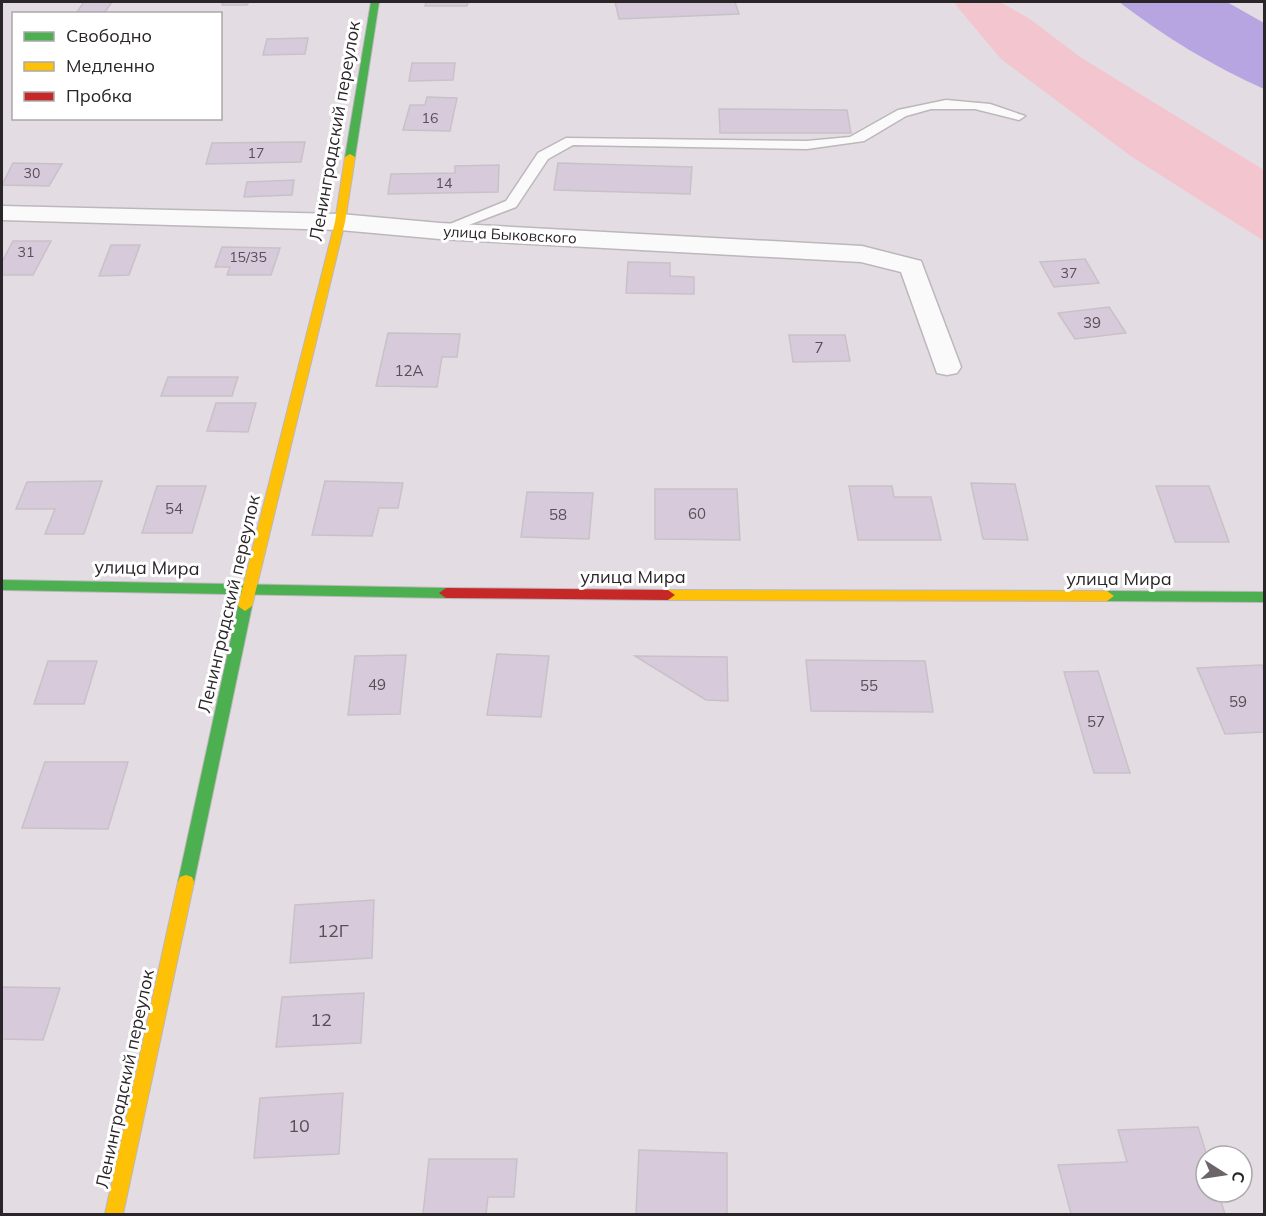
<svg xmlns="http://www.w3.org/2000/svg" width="1266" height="1216" font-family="Mulish,sans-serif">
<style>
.green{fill:#f2c5cf}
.water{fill:#b6a5e0}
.building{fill:#d7cadb;stroke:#c7c2c8;stroke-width:1.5}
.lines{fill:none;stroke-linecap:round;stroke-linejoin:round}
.lane-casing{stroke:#bcb7bb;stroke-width:3}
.street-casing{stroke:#bcb7bb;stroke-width:3}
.fast-casing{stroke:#bcb7bb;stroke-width:2}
.slow-casing{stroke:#bcb7bb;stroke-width:2}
.jam-casing{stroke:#bcb7bb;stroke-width:2}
.lane{fill:#fbfafb;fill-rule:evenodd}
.street{fill:#fbfafb;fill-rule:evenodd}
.fast{fill:#4caf50;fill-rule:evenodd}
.slow{fill:#ffc107;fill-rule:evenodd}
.jam{fill:#c62828;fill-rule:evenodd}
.labels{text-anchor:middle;stroke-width:6;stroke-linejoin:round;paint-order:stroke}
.far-number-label{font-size:14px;fill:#575057}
.far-street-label{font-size:15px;fill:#2a2529;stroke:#fff}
.number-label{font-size:15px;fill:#575057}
.street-label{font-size:18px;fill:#2a2529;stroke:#fff}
.near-number-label{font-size:18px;fill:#575057}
</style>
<rect width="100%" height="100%" fill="#e4dce3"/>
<polygon class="green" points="962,2 1000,2 1030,19 1080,57 1264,170 1264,241 1132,157 1001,59 955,4"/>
<path class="water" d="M1119,2H1227L1264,23V89C1212,66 1164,36 1119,2Z"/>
<g class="building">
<polygon points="84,2 112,2 105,12 77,12"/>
<polygon points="223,2 249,2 247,5 222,5"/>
<polygon points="426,2 468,2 467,6 425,6"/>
<polygon points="615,2 735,2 739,14 619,19"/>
<polygon points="308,38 305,54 263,55 267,39"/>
<polygon points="412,63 455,63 453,80 409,81"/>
<polygon points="427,97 457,98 450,131 403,130 410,105 425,105"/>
<polygon points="719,109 847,110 851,133 720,133"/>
<polygon points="305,142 301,162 206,164 212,143"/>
<polygon points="13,163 62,164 49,186 2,185"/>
<polygon points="558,163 692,167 690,194 554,190"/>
<polygon points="499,165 498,192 388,194 391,174 455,173 455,166"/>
<polygon points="294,180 292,195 244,197 247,182"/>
<polygon points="13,241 51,241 33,275 2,275 2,262"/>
<polygon points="111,245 140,245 129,275 99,276"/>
<polygon points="222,247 280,248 271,275 227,275 230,267 215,267"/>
<polygon points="1085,259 1099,283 1054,287 1040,262"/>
<polygon points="628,262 670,263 670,276 694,277 694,294 626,293"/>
<polygon points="1109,307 1126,333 1075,339 1058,313"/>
<polygon points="388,333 460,334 457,357 442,357 437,387 376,386"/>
<polygon points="789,335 845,335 850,361 793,362"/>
<polygon points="168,377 238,377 232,396 161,396"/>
<polygon points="216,403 256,403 248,432 207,431"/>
<polygon points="102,481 84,534 45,534 55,509 16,509 27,482"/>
<polygon points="325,481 403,483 398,508 379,508 372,536 312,535"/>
<polygon points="971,483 1015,484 1028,540 983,539"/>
<polygon points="157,486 206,486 192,533 142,533"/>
<polygon points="849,486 892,486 894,497 931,497 941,540 858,540"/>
<polygon points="1156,486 1209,486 1229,542 1175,542"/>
<polygon points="655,489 737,489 740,540 655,539"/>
<polygon points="527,492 593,493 589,539 521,537"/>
<polygon points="497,654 549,656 541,717 487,715"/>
<polygon points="406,655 400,714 348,715 355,656"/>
<polygon points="635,656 727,657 728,701 706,700"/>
<polygon points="806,660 925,661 933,712 811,711"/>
<polygon points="48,661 97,661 84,704 34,704"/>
<polygon points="1262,665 1264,671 1264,732 1225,734 1197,668"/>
<polygon points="1098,671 1130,773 1094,773 1064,672"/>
<polygon points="45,762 128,762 108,829 22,828"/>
<polygon points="374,900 372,958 290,963 295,905"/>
<polygon points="2,987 60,988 43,1040 2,1039"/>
<polygon points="364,993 361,1043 276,1047 282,997"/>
<polygon points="343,1093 339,1154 254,1158 260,1098"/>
<polygon points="1198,1127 1207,1156 1206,1192 1218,1192 1225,1214 1071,1214 1058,1165 1127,1162 1118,1130"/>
<polygon points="639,1150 727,1153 727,1214 636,1214"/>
<polygon points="429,1159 517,1159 514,1197 488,1197 486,1214 423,1214"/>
</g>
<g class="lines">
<g class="lane-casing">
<polygon id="lane" points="946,100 990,104 1025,116 1019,120 975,109 931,109 906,116 864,141 807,149 573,145 548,159 516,207 445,234 435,234 433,231 506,201 538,153 566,138 807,141 850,137 898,110"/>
</g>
<g class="street-casing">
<polygon id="street" points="2,206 340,214 440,223 862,246 921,261 961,367 957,373 947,375 937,373 901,272 861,262 440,239 340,230 2,220"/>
</g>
<g class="fast-casing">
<g id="fast">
<polygon points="371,2 379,2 355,157 350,160 345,157"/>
<polygon points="2,580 446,588 453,593 446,598 2,590"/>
<polygon points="1107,591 1264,592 1264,602 1107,601 1100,596"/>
<polygon points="245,601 252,606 194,882 192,887 186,889 180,887 178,882 238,606"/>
</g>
</g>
<g class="slow-casing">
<g id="slow">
<polygon points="350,154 355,157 345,222 252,606 245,611 238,606 335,222 345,157"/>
<polygon points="668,590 1107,591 1114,596 1107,601 668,600 661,595"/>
<polygon points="186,875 192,877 194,882 123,1214 105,1214 178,882 180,877"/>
</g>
</g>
<g class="jam-casing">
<polygon id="jam" points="446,588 668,590 675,595 668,600 446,598 439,593"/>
</g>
<use href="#lane" class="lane"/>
<use href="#street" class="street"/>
<use href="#fast" class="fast"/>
<use href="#slow" class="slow"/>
<use href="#jam" class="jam"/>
</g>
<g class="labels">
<g class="far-number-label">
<text x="430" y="123">16</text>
<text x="256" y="158">17</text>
<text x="32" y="178">30</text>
<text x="444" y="188">14</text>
<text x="26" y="257">31</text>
<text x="248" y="262">15/35</text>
<text x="1069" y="278">37</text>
</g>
<g class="far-street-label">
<text transform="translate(510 235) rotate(3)" y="5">улица Быковского</text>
</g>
<g class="number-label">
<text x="1092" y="328">39</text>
<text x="819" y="353">7</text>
<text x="409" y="376">12А</text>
<text x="174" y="514">54</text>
<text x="697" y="519">60</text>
<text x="558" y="520">58</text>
<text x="377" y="690">49</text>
<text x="869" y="691">55</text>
<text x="1238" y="707">59</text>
<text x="1096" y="727">57</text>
</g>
<g class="street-label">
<text transform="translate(335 131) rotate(-80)" y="6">Ленинградский переулок</text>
<text transform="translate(147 568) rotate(1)" y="6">улица Мира</text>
<text x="633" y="583">улица Мира</text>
<text x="1119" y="585">улица Мира</text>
<text transform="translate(229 604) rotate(-77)" y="6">Ленинградский переулок</text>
<text transform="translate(125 1079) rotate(-78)" y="6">Ленинградский переулок</text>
</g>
<g class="near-number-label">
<text x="333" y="937">12Г</text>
<text x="321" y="1026">12</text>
<text x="299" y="1132">10</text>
</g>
</g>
<rect width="1266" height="1216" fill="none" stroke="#2a2529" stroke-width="6"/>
<rect x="12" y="12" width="210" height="108" fill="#ffffff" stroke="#aaa8a9" stroke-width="1.5"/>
<rect x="24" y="32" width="30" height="9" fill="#4caf50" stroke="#aaa8a9" stroke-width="1.5"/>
<text x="66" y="42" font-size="18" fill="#2a2529">Свободно</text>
<rect x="24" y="62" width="30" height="9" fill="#ffc107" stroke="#aaa8a9" stroke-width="1.5"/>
<text x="66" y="72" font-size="18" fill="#2a2529">Медленно</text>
<rect x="24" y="92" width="30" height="9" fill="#c62828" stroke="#aaa8a9" stroke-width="1.5"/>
<text x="66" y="102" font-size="18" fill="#2a2529">Пробка</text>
<g transform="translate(1224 1174) rotate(102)"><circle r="28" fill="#ffffff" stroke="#aaa8a9" stroke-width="1.5"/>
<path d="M0-4.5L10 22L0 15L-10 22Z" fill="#6b656a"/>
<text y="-9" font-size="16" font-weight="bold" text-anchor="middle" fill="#2a2529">С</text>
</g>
</svg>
